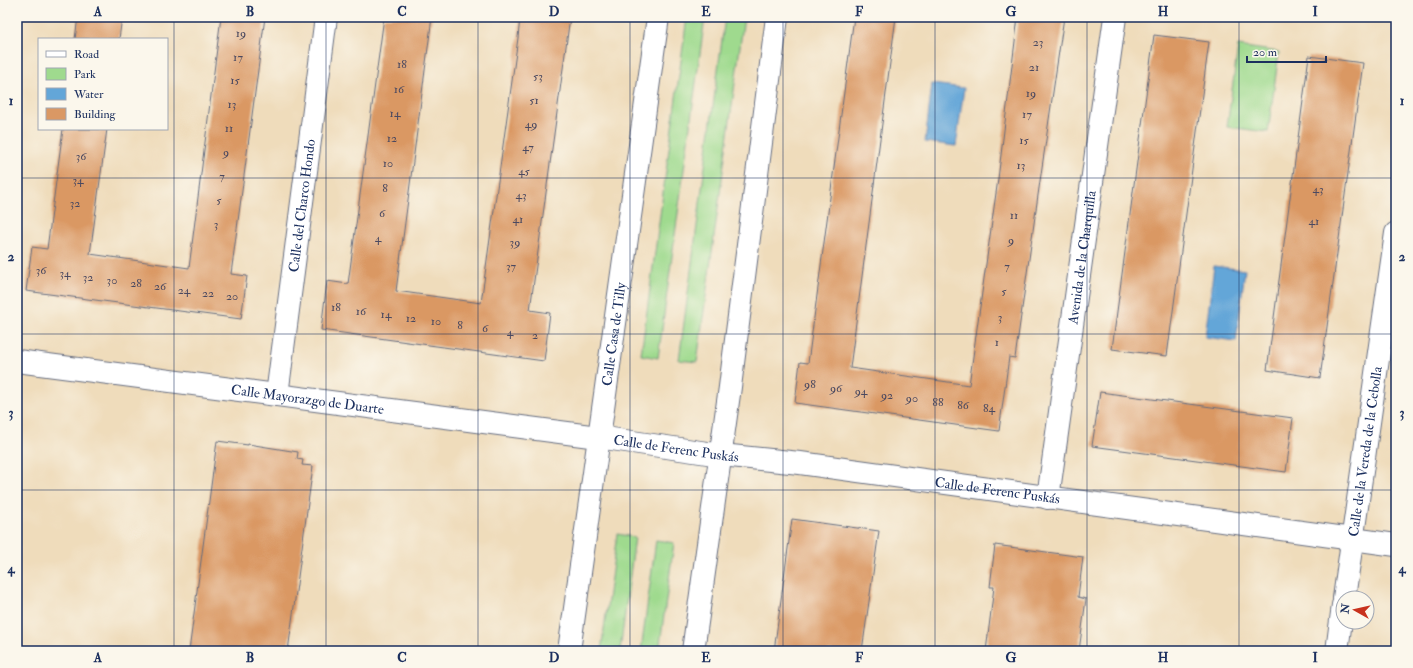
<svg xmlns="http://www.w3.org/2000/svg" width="1413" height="668" font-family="'IM FELL Double Pica',serif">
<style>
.green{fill:#9fda8e;stroke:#5d8476}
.water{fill:#63a6d8;stroke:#3f6a9b}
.building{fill:#da9864}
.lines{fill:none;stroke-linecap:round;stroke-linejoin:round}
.minor-casing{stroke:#656c7f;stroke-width:24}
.tertiary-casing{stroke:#656c7f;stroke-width:24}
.minor{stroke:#fff;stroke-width:22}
.tertiary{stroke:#fff;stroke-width:22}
.grid{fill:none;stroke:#1b2f5e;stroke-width:1;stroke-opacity:0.55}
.labels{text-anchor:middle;stroke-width:3;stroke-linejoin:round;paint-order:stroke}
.number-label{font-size:12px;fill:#4b4960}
.street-label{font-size:14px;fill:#1b2f5e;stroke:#fbf7ec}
.neatline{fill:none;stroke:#1b2f5e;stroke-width:1.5}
.grid-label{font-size:13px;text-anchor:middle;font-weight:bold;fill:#1b2f5e}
</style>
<rect width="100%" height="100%" fill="#fbf7ec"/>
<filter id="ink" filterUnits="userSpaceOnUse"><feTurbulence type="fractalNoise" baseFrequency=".025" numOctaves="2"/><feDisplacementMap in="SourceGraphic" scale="8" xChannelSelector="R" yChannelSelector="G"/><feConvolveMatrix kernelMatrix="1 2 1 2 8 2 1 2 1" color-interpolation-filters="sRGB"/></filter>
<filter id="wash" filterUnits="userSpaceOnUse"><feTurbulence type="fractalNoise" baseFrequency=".012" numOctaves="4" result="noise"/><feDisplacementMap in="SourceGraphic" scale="16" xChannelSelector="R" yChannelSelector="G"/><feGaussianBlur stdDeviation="0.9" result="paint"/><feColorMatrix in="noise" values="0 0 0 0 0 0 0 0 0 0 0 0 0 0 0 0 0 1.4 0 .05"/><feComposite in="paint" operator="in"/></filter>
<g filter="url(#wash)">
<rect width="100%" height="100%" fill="#efdcbb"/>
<g class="green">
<polygon points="687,17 705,17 658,358 641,355"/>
<polygon points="725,17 744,17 697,362 679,360"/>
<polygon points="1238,46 1279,52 1268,132 1227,127"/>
<polygon points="617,534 635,537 620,651 601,651"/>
<polygon points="656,540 674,543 659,651 641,651"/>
</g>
<g class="water">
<polygon points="932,84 964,88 956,146 925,142"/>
<polygon points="1214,266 1245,270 1236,341 1205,337"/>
</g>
<g id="blocks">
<g class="building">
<polygon points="78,17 122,17 119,39 75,39"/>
<polygon points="221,17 265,17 231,274 247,276 241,319 26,291 32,247 47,249 63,129 107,129 90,254 189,268"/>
<polygon points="384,17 432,17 396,291 481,303 518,38 520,17 570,17 530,310 550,313 544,361 321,330 327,281 348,284"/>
<polygon points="854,17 896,17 850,368 969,385 998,179 1018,17 1064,17 1040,181 1015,358 1009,357 999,431 795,403 800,362 808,363"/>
<polygon points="1154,35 1209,42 1167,356 1112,349"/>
<polygon points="1309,56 1363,63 1320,378 1267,370"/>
<polygon points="1100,392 1293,418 1286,472 1092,446"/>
<polygon points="217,441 248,445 248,444 298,452 297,459 303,460 302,465 313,466 288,651 189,651"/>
<polygon points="792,519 879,531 862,651 774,651"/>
<polygon points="995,545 1083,557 1078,597 1086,599 1079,651 986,651 994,587 990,587"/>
</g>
</g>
</g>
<g filter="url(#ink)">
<use href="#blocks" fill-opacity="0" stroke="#656c7f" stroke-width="1"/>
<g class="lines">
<g class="minor-casing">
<g id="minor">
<path id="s1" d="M277,395L326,17"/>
<path id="s2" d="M598,437L721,455L800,463L1396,545"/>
<path id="s3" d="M1048,498L1115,17"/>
<path id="s4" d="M1344,598L1396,233"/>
<path id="s5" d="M569,651L658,17"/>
<polyline points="693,651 730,387 777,17"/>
<polyline points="1337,651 1343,605"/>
</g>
</g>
<g class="tertiary-casing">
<g id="tertiary">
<path id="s6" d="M17,361L598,437"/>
</g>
</g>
<use href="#minor" class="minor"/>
<use href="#tertiary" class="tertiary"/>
</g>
</g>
<path class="grid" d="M174,17V651M326,17V651M478,17V651M630,17V651M783,17V651M935,17V651M1087,17V651M1239,17V651M17,178H1396M17,334H1396M17,490H1396"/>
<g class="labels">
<g class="number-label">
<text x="241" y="37">19</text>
<text x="1038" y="46">23</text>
<text x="238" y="61">17</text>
<text x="402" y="68">18</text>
<text x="1034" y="71">21</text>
<text x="538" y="80">53</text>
<text x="235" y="84">15</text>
<text x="399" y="93">16</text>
<text x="1031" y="97">19</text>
<text x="534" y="104">51</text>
<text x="232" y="108">13</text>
<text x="395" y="117">14</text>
<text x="1027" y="118">17</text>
<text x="531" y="128">49</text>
<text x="229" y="132">11</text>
<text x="392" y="142">12</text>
<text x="1024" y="144">15</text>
<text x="528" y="151">47</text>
<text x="226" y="156">9</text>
<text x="81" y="160">36</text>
<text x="388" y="167">10</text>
<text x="1021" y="169">13</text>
<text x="524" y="175">45</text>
<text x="222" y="180">7</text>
<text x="78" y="184">34</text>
<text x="385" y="192">8</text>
<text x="1318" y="193">43</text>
<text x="521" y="199">43</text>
<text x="219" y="204">5</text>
<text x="75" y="207">32</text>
<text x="382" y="217">6</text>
<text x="1014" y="219">11</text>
<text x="518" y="223">41</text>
<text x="1314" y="225">41</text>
<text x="216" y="228">3</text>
<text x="378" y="242">4</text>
<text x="1011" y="244">9</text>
<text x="515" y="246">39</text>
<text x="511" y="270">37</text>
<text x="1007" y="270">7</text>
<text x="41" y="274">36</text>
<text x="65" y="277">34</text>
<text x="88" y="281">32</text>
<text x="112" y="284">30</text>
<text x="136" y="287">28</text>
<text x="160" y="290">26</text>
<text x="184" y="294">24</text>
<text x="1004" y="295">5</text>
<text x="208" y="297">22</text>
<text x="232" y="300">20</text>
<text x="336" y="311">18</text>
<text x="361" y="315">16</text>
<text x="386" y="318">14</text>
<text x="1000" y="321">3</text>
<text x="411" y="322">12</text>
<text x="436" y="325">10</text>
<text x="460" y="329">8</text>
<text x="485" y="332">6</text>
<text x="510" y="336">4</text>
<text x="535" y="339">2</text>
<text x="997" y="346">1</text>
<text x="810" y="388">98</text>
<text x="836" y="392">96</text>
<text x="861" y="395">94</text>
<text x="887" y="399">92</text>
<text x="912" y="402">90</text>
<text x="938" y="406">88</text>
<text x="963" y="409">86</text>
<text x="989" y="412">84</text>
</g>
<g class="street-label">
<text dy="5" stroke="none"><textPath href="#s1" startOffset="191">Calle del Charco Hondo</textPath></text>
<text dy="5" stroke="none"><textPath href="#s3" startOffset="243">Avenida de la Charquilla</textPath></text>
<text dy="5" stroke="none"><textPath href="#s5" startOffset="320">Calle Casa de Tilly</textPath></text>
<text dy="5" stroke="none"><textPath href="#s6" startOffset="293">Calle Mayorazgo de Duarte</textPath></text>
<text dy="5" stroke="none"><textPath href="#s2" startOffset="79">Calle de Ferenc Puskás</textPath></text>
<text dy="5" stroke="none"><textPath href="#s4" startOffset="148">Calle de la Vereda de la Cebolla</textPath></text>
<text dy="5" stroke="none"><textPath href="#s2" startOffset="403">Calle de Ferenc Puskás</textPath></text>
</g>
</g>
<rect width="1413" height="668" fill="none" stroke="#fbf7ec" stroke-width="44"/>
<rect x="38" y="38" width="130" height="92" fill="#fbf7ec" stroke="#a1a7b3"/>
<rect x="46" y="51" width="20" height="6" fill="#ffffff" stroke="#a1a7b3"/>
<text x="74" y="58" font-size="12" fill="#1b2f5e">Road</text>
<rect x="46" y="68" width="20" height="12" fill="#9fda8e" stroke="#a1a7b3"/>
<text x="74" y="78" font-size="12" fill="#1b2f5e">Park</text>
<rect x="46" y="88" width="20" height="12" fill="#63a6d8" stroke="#a1a7b3"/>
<text x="74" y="98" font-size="12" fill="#1b2f5e">Water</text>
<rect x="46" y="108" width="20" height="12" fill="#da9864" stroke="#a1a7b3"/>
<text x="74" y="118" font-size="12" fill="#1b2f5e">Building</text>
<g transform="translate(1355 610) rotate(278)"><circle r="19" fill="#fbf7ec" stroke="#a1a7b3"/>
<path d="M0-3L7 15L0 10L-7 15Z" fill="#c8321e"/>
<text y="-6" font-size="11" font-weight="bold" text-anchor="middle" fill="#1b2f5e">N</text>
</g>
<path d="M1247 56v6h79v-6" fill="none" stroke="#1b2f5e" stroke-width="2"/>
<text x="1253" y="56" font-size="12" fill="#1b2f5e" stroke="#fbf7ec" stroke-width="3" paint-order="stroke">20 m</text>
<rect x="22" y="22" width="1369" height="624" class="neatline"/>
<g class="grid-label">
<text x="98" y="16">A</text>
<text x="250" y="16">B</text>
<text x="402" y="16">C</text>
<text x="554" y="16">D</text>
<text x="706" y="16">E</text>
<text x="859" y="16">F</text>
<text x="1011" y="16">G</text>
<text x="1163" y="16">H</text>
<text x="1315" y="16">I</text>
<text x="11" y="105">1</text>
<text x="1402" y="105">1</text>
<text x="11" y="261">2</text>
<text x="1402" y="261">2</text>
<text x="11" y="417">3</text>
<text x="1402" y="417">3</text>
<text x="11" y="573">4</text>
<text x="1402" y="573">4</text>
<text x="98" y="662">A</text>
<text x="250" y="662">B</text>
<text x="402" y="662">C</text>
<text x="554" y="662">D</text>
<text x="706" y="662">E</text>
<text x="859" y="662">F</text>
<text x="1011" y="662">G</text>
<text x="1163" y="662">H</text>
<text x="1315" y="662">I</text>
</g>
</svg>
